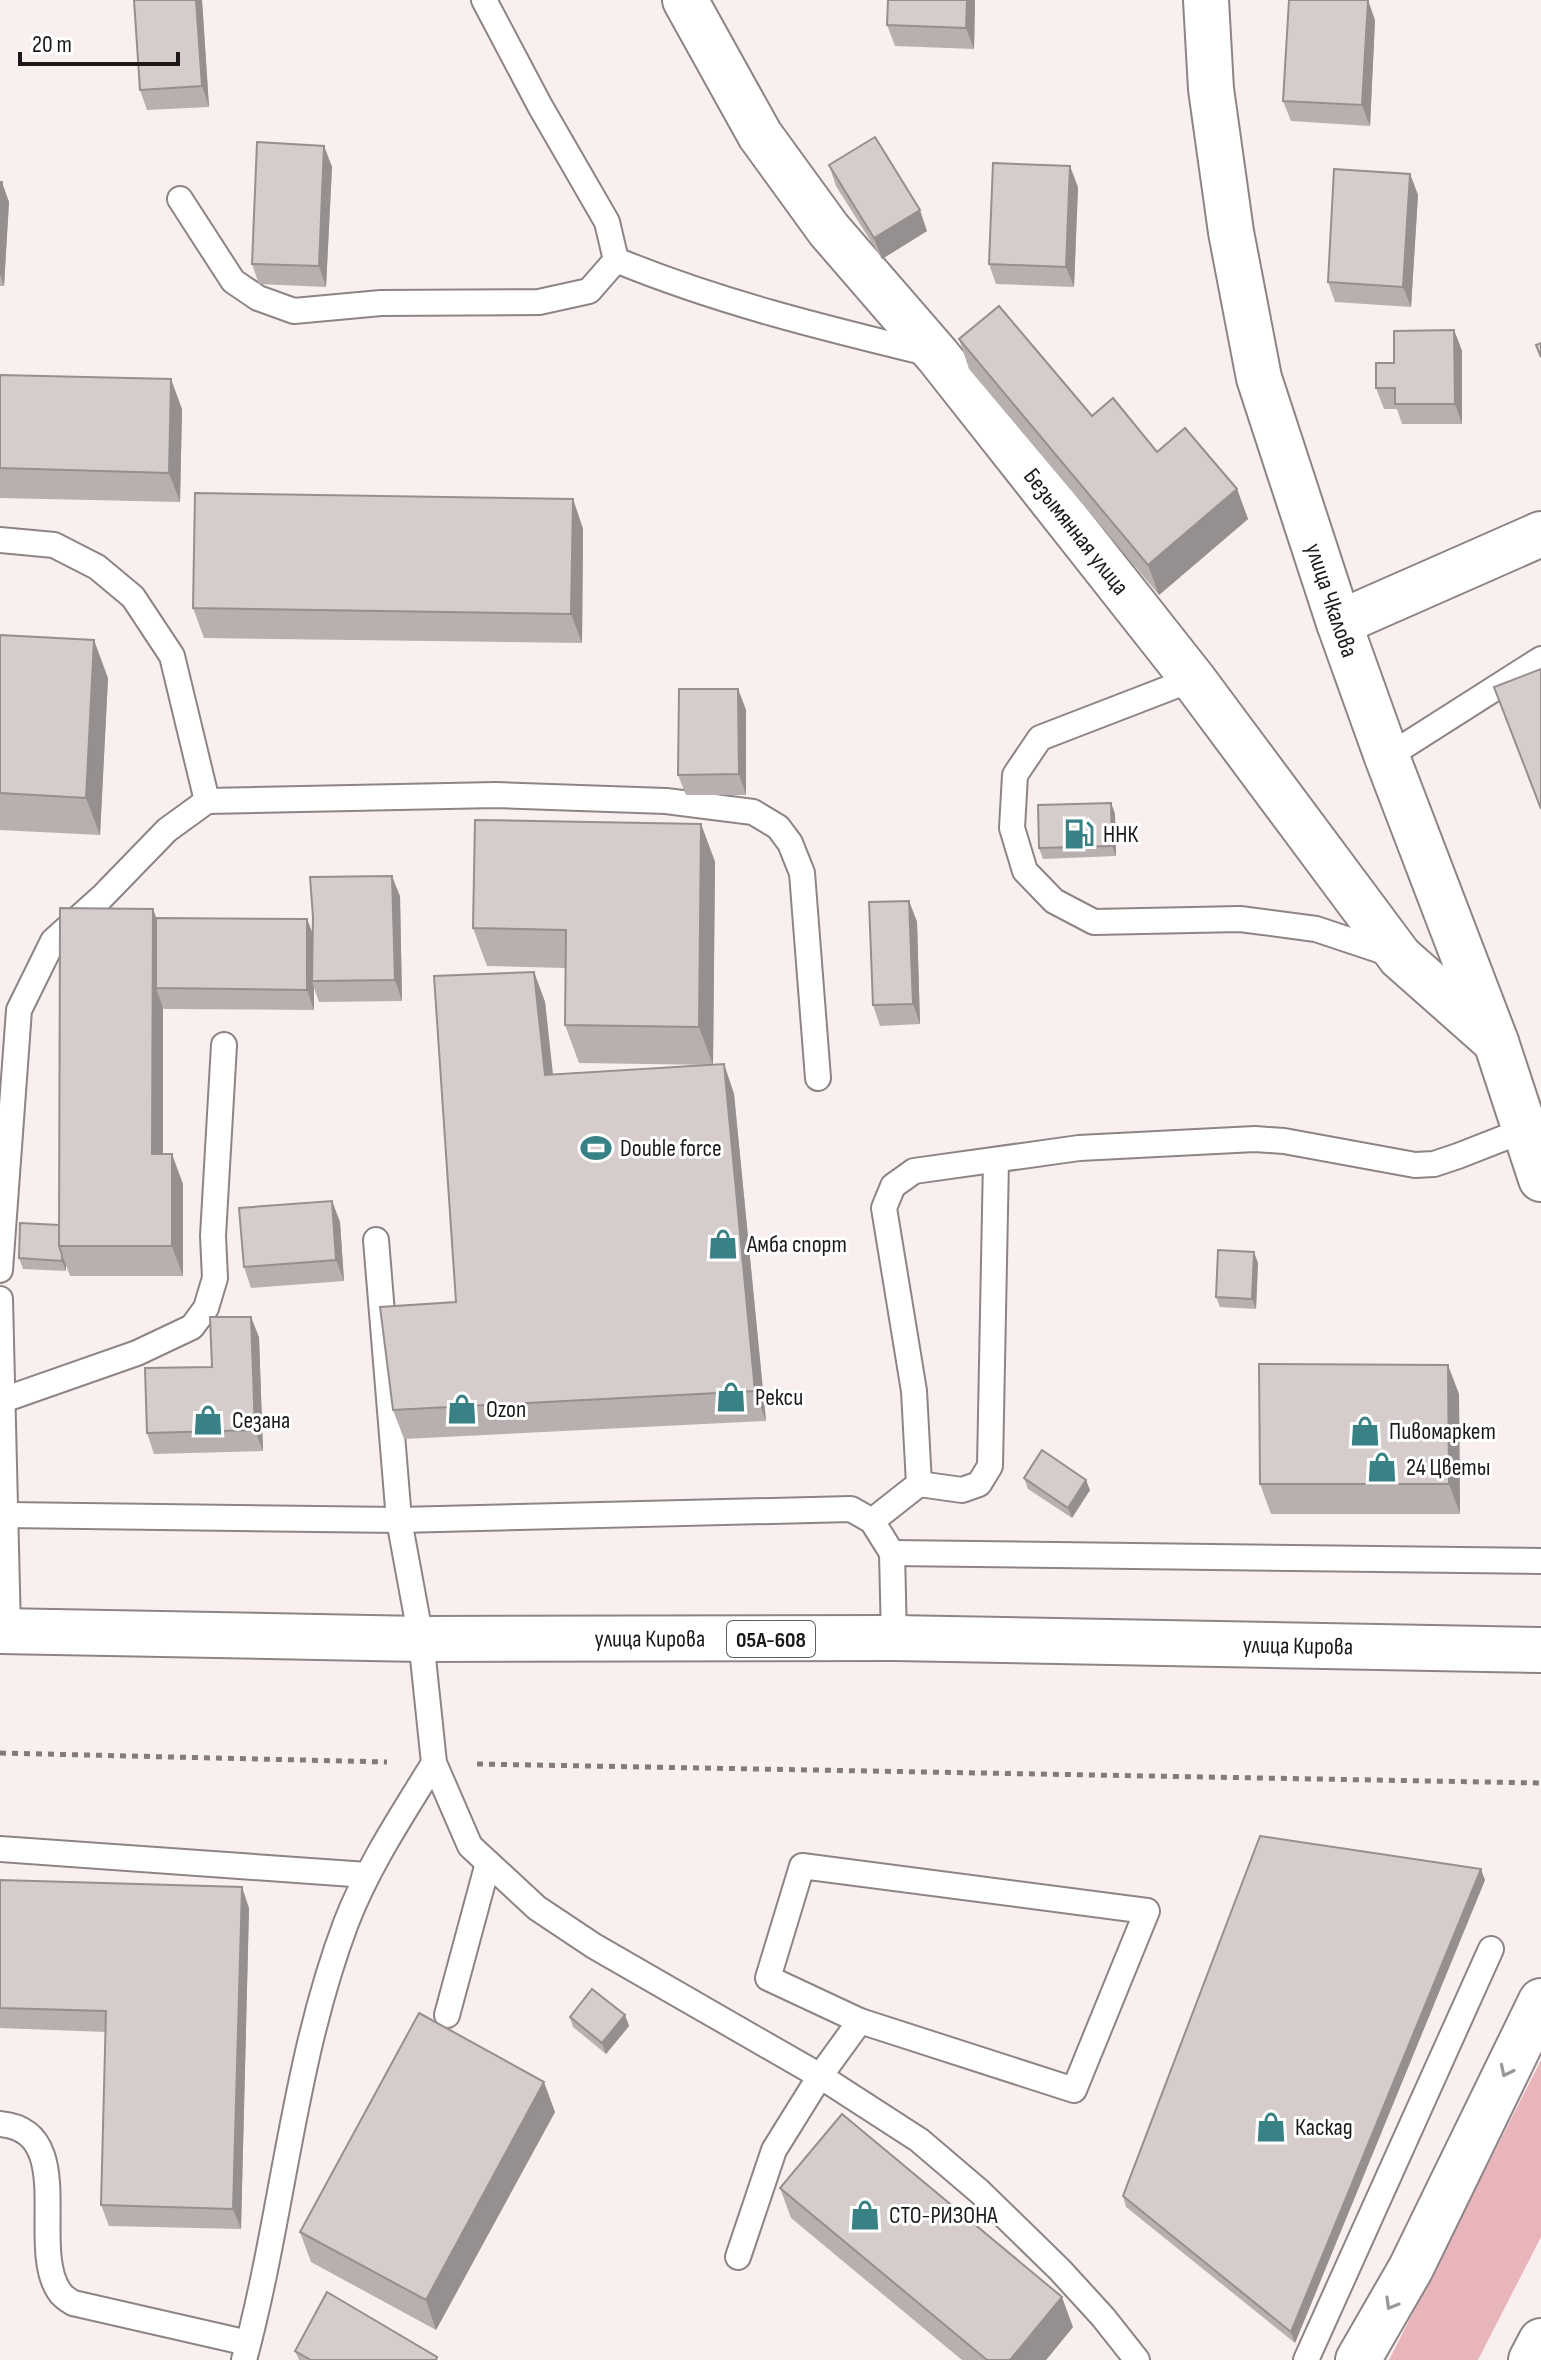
<svg xmlns="http://www.w3.org/2000/svg" width="1541" height="2360" font-family="'Sofia Sans Condensed',sans-serif">
<style>
.green{fill:#e8b6ba}
.lines{fill:none;stroke-linecap:round;stroke-linejoin:round}
.service-casing{stroke:#8e8485;stroke-width:28}
.minor-casing{stroke:#8e8485;stroke-width:48}
.primary-casing{stroke:#8e8485;stroke-width:48}
.path{stroke:#817b7b;stroke-width:5;stroke-dasharray:6 6;stroke-linecap:butt}
.service{stroke:#fff;stroke-width:24}
.minor{stroke:#fff;stroke-width:44}
.primary{stroke:#fff;stroke-width:44}
.wall{fill:#b8afaf}
.shaded-wall{fill:#968f8f}
.building{fill:#d6cccc;stroke:#968f8f;stroke-width:2}
.oneway{stroke:#999898}
.labels{text-anchor:middle;stroke-width:6;stroke-linejoin:round;paint-order:stroke}
.shield{fill:#fff;stroke:#615e5f;stroke-width:2}
.shield-label{font-size:22px;font-weight:bold;fill:#1d191a}
.street-label{font-size:24px;fill:#1d191a;stroke:#fff}
.poi-label{font-size:24px;fill:#1d191a;stroke:#fff;text-anchor:start}
</style>
<rect width="100%" height="100%" fill="#f9efef"/>
<polygon class="green" points="1541,2060 1541,2237 1478,2360 1389,2360"/>
<g class="lines">
<g class="service-casing">
<g id="service">
<polyline points="180,199 233,281 258,298 294,311 381,303 539,302 589,291 616,260 607,222 540,106 484,0"/>
<path d="M616,260C718,302 824,328 931,354"/>
<polyline points="0,540 54,545 97,567 133,597 172,656 207,801"/>
<polyline points="1193,679 1040,738 1015,775 1012,828 1025,871 1054,901 1094,922 1240,919 1316,929 1394,955"/>
<polyline points="1387,757 1541,659"/>
<polyline points="376,1240 399,1520 421,1639 434,1763 470,1846 537,1908 594,1946 820,2076 919,2140 980,2192 1060,2270 1103,2317 1137,2360"/>
<polyline points="0,1270 19,1010 53,941 102,897 167,830 207,801 496,795 666,801 753,812 778,827 790,843 802,873 818,1078"/>
<polyline points="0,1299 8,1631"/>
<polyline points="3,1400 137,1353 192,1327 206,1308 215,1278 213,1236 224,1045"/>
<polyline points="919,1484 962,1490 979,1484 990,1466 996,1160"/>
<polyline points="7,1515 399,1520 851,1509 872,1521 892,1553 894,1638"/>
<polyline points="872,1521 919,1484 914,1391 884,1208 893,1186 914,1171 1079,1148 1255,1139 1284,1141 1415,1165 1434,1164 1458,1156 1532,1127"/>
<polyline points="892,1553 1541,1561"/>
<polyline points="0,1849 367,1875"/>
<polygon points="802,1866 1147,1911 1074,2090 860,2021 768,1978"/>
<polyline points="447,2015 488,1863"/>
<path d="M0,2124C79,2131 28,2245 59,2291C62,2296 68,2300 73,2303L248,2343"/>
<polyline points="738,2257 774,2150 820,2076 860,2021"/>
<path d="M244,2360C283,2216 293,2063 346,1923C368,1866 402,1815 434,1763"/>
<polyline points="1306,2360 1491,1949"/>
</g>
</g>
<g class="minor-casing">
<g id="minor">
<path id="s1" d="M685,0L760,135L829,230L938,356L1193,679L1400,957L1496,1042"/>
<path id="s2" d="M1206,0L1211,89L1231,232L1259,378L1339,623L1387,757L1496,1042L1541,1179"/>
<polyline points="1339,623 1541,534"/>
<polyline points="1358,2360 1411,2268 1541,2001"/>
<polyline points="1531,2360 1541,2341"/>
</g>
</g>
<g class="primary-casing">
<g id="primary">
<path id="s3" d="M0,1631L421,1639L894,1638L1541,1650"/>
</g>
</g>
<g class="path">
<polyline points="0,1753 387,1762"/>
<polyline points="477,1764 1541,1783"/>
</g>
<use href="#service" class="service"/>
<use href="#minor" class="minor"/>
<use href="#primary" class="primary"/>
</g>
<g class="wall">
<polygon points="134,0 202,0 209,107 147,110 140,90"/>
<polygon points="975,0 974,49 895,46 887,25"/>
<polygon points="1375,20 1370,126 1291,121 1283,101"/>
<polygon points="324,146 332,167 326,287 259,284 252,264"/>
<polygon points="829,165 927,231 882,259 836,186"/>
<polygon points="1410,174 1418,195 1411,307 1335,302 1328,282"/>
<polygon points="0,182 9,202 4,286 0,286"/>
<polygon points="1078,187 1074,287 996,284 989,264"/>
<polygon points="1454,330 1462,351 1462,424 1402,424 1397,409 1384,409 1376,388 1394,363"/>
<polygon points="959,339 1157,452 1237,489 1248,519 1159,595 969,369"/>
<polygon points="0,375 182,409 180,502 0,498"/>
<polygon points="573,499 583,529 582,643 204,638 193,608"/>
<polygon points="0,635 108,678 100,835 0,830"/>
<polygon points="738,689 746,710 746,795 686,795 678,775"/>
<polygon points="1111,803 1115,814 1116,856 1043,859 1039,848"/>
<polygon points="701,824 715,862 713,1065 579,1063 565,1025 566,968 487,966 473,928"/>
<polygon points="400,896 402,1001 319,1002 314,988 314,1010 164,1009 163,1008 163,1154 183,1184 183,1276 70,1276 66,1265 66,1271 23,1269 19,1258 59,1225 153,909 156,918 307,919 313,934"/>
<polygon points="909,901 917,922 920,1024 880,1026 873,1005"/>
<polygon points="534,972 545,1002 553,1074 724,1064 734,1094 766,1421 404,1439 393,1410 456,1302"/>
<polygon points="332,1201 340,1222 344,1281 251,1288 244,1267"/>
<polygon points="1258,1263 1256,1309 1220,1307 1216,1297"/>
<polygon points="259,1337 263,1451 154,1454 147,1433 212,1367"/>
<polygon points="1459,1394 1460,1514 1271,1514 1260,1484"/>
<polygon points="1024,1478 1090,1490 1072,1518 1028,1489"/>
<polygon points="0,1880 249,1908 241,2229 109,2226 101,2205 106,2032 0,2028"/>
<polygon points="1485,1880 1295,2343 1126,2207 1123,2196"/>
<polygon points="625,2015 629,2026 606,2054 573,2027 570,2017"/>
<polygon points="555,2112 436,2330 311,2262 300,2232"/>
<polygon points="780,2188 1073,2327 1046,2360 962,2360 791,2218"/>
<polygon points="295,2351 439,2360 299,2360"/>
</g>
<g class="shaded-wall">
<polygon points="196,0 202,0 209,107 202,86"/>
<polygon points="967,0 975,0 974,49 966,28"/>
<polygon points="1368,0 1375,20 1370,126 1362,105"/>
<polygon points="324,146 332,167 326,287 319,266"/>
<polygon points="1070,166 1078,187 1074,287 1066,267"/>
<polygon points="1410,174 1418,195 1411,307 1403,287"/>
<polygon points="2,182 9,202 4,286 0,274 0,212"/>
<polygon points="920,210 927,231 882,259 874,238"/>
<polygon points="1454,330 1462,351 1462,424 1455,404"/>
<polygon points="171,379 182,409 180,502 169,473"/>
<polygon points="1237,489 1248,519 1159,595 1148,565"/>
<polygon points="573,499 583,529 582,643 571,614"/>
<polygon points="94,640 108,678 100,835 86,798"/>
<polygon points="738,689 746,710 746,795 739,774"/>
<polygon points="1111,803 1115,814 1116,856 1112,846"/>
<polygon points="701,824 715,862 713,1065 699,1027"/>
<polygon points="392,876 400,896 402,1001 395,980"/>
<polygon points="909,901 917,922 920,1024 913,1004"/>
<polygon points="153,909 164,939 156,988 163,1008 163,1184 152,1154"/>
<polygon points="307,919 315,940 312,981 314,988 314,1010 307,990"/>
<polygon points="534,972 545,1002 556,1105 545,1075"/>
<polygon points="724,1064 734,1094 766,1421 755,1391"/>
<polygon points="172,1154 183,1184 183,1276 172,1246"/>
<polygon points="332,1201 340,1222 344,1281 336,1260"/>
<polygon points="1254,1252 1258,1263 1256,1309 1252,1299"/>
<polygon points="62,1255 66,1265 66,1271 62,1261"/>
<polygon points="251,1317 259,1337 263,1451 255,1430"/>
<polygon points="1448,1365 1459,1394 1460,1514 1449,1484"/>
<polygon points="1086,1480 1090,1490 1072,1518 1068,1508"/>
<polygon points="1481,1869 1485,1880 1295,2343 1291,2332"/>
<polygon points="242,1887 249,1908 241,2229 233,2209"/>
<polygon points="625,2015 629,2026 606,2054 602,2043"/>
<polygon points="544,2082 555,2112 436,2330 426,2300"/>
<polygon points="1062,2297 1073,2327 1046,2360 1010,2360"/>
</g>
<g class="building">
<polygon points="134,0 196,0 202,86 140,90"/>
<polygon points="888,0 967,0 966,28 887,25"/>
<polygon points="1289,0 1368,0 1362,105 1283,101"/>
<polygon points="875,137 920,210 874,238 829,165"/>
<polygon points="257,142 324,146 319,266 252,264"/>
<polygon points="993,163 1070,166 1066,267 989,264"/>
<polygon points="1334,169 1410,174 1403,287 1328,282"/>
<polygon points="0,182 2,182 0,212"/>
<polygon points="999,306 1092,416 1113,398 1157,452 1185,428 1237,489 1148,565 959,339"/>
<polygon points="1454,330 1455,404 1395,404 1395,388 1376,388 1376,363 1394,363 1394,331"/>
<polygon points="1541,343 1541,357 1536,345"/>
<polygon points="0,375 171,379 169,473 0,468"/>
<polygon points="195,493 573,499 571,614 193,608"/>
<polygon points="0,635 94,640 86,798 0,793"/>
<polygon points="1541,669 1541,809 1494,687"/>
<polygon points="679,689 738,689 739,774 678,775"/>
<polygon points="1111,803 1112,846 1039,848 1038,805"/>
<polygon points="475,820 701,824 699,1027 565,1025 566,930 473,928"/>
<polygon points="392,876 395,980 312,981 313,917 310,877"/>
<polygon points="909,901 913,1004 873,1005 869,902"/>
<polygon points="60,908 153,909 152,1154 172,1154 172,1246 59,1246"/>
<polygon points="156,918 307,919 307,990 156,988"/>
<polygon points="534,972 545,1075 724,1064 755,1391 393,1410 380,1307 456,1302 434,976"/>
<polygon points="332,1201 336,1260 244,1267 239,1208"/>
<polygon points="20,1223 59,1225 59,1246 62,1255 62,1261 19,1258"/>
<polygon points="1218,1250 1254,1252 1252,1299 1216,1297"/>
<polygon points="210,1317 251,1317 255,1430 147,1433 145,1368 212,1367"/>
<polygon points="1259,1364 1448,1365 1449,1484 1260,1484"/>
<polygon points="1042,1450 1086,1480 1068,1508 1024,1478"/>
<polygon points="1260,1836 1481,1869 1291,2332 1123,2196"/>
<polygon points="0,1880 242,1887 233,2209 101,2205 106,2011 0,2008"/>
<polygon points="592,1989 625,2015 602,2043 570,2017"/>
<polygon points="419,2013 544,2082 426,2300 300,2232"/>
<polygon points="842,2114 1062,2297 1010,2360 987,2360 780,2188"/>
<polygon points="327,2292 437,2357 436,2360 311,2360 295,2351"/>
</g>
<defs><path id="oneway-chevron" d="M-2-3.5L2.5 0L-2 3.5" fill="none" stroke-width="1.6" stroke-linecap="round" stroke-linejoin="round" transform="scale(2)"/></defs>
<g class="oneway">
<use href="#oneway-chevron" transform="translate(1506 2071) rotate(116)"/>
<use href="#oneway-chevron" transform="translate(1391 2304) rotate(120)"/>
</g>
<defs>
<g id="fuel-bare" transform="scale(2.4)"><path d="M-5.5-6h7V0h2V4h1.3V-2.5L3-4.5l.8-.8L6-3V5H2.5V1h-1V6h-7ZM-4.2-4.7v3.2H.2V-4.7Z" fill="#388184" stroke="#fff" stroke-width="2.5" paint-order="stroke"/></g>
<g id="stadium-bare" transform="scale(2.4)"><path d="M0-5a6.5 5 0 1 0 0 10a6.5 5 0 1 0 0-10ZM-3.5-1.8h7v3.6h-7Z" fill="#388184" stroke="#fff" stroke-width="2.5" paint-order="stroke"/></g>
<g id="shop-bare" transform="scale(2.4)"><path d="M-5-2.5h2.3a2.7 3.5 0 0 1 5.4 0H5L5.5 6h-11ZM-1.5-2.5h3a1.5 2.3 0 0 0-3 0Z" fill="#388184" stroke="#fff" stroke-width="2.5" paint-order="stroke"/></g>
</defs>
<g fill-rule="evenodd">
<use href="#fuel-bare" x="1079" y="834"/>
<use href="#stadium-bare" x="596" y="1148"/>
<use href="#shop-bare" x="723" y="1244"/>
<use href="#shop-bare" x="731" y="1397"/>
<use href="#shop-bare" x="462" y="1409"/>
<use href="#shop-bare" x="208" y="1420"/>
<use href="#shop-bare" x="1365" y="1431"/>
<use href="#shop-bare" x="1382" y="1467"/>
<use href="#shop-bare" x="1271" y="2127"/>
<use href="#shop-bare" x="865" y="2215"/>
</g>
<g class="labels">
<rect class="shield" x="727" y="1621" width="88" height="36" rx="6"/>
<g class="shield-label">
<text x="771" y="1647">05А-608</text>
</g>
<g class="street-label">
<text dy="8" stroke="none"><textPath href="#s1" startOffset="662">Безымянная улица</textPath></text>
<text dy="8" stroke="none"><textPath href="#s2" startOffset="616">улица Чкалова</textPath></text>
<text dy="8" stroke="none"><textPath href="#s3" startOffset="650">улица Кирова</textPath></text>
<text dy="8" stroke="none"><textPath href="#s3" startOffset="1298">улица Кирова</textPath></text>
</g>
<g class="poi-label">
<text x="1103" y="842">ННК</text>
<text x="620" y="1156">Double force</text>
<text x="747" y="1252">Амба спорт</text>
<text x="755" y="1405">Рекси</text>
<text x="486" y="1417">Ozon</text>
<text x="232" y="1428">Сезана</text>
<text x="1389" y="1439">Пивомаркет</text>
<text x="1406" y="1475">24 Цветы</text>
<text x="1295" y="2135">Каскад</text>
<text x="889" y="2223">СТО-РИЗОНА</text>
</g>
</g>
<path d="M20 52v12h158v-12" fill="none" stroke="#1d191a" stroke-width="4"/>
<text x="32" y="52" font-size="24" fill="#1d191a" stroke="#ffffff" stroke-width="6" paint-order="stroke">20 m</text>
</svg>
